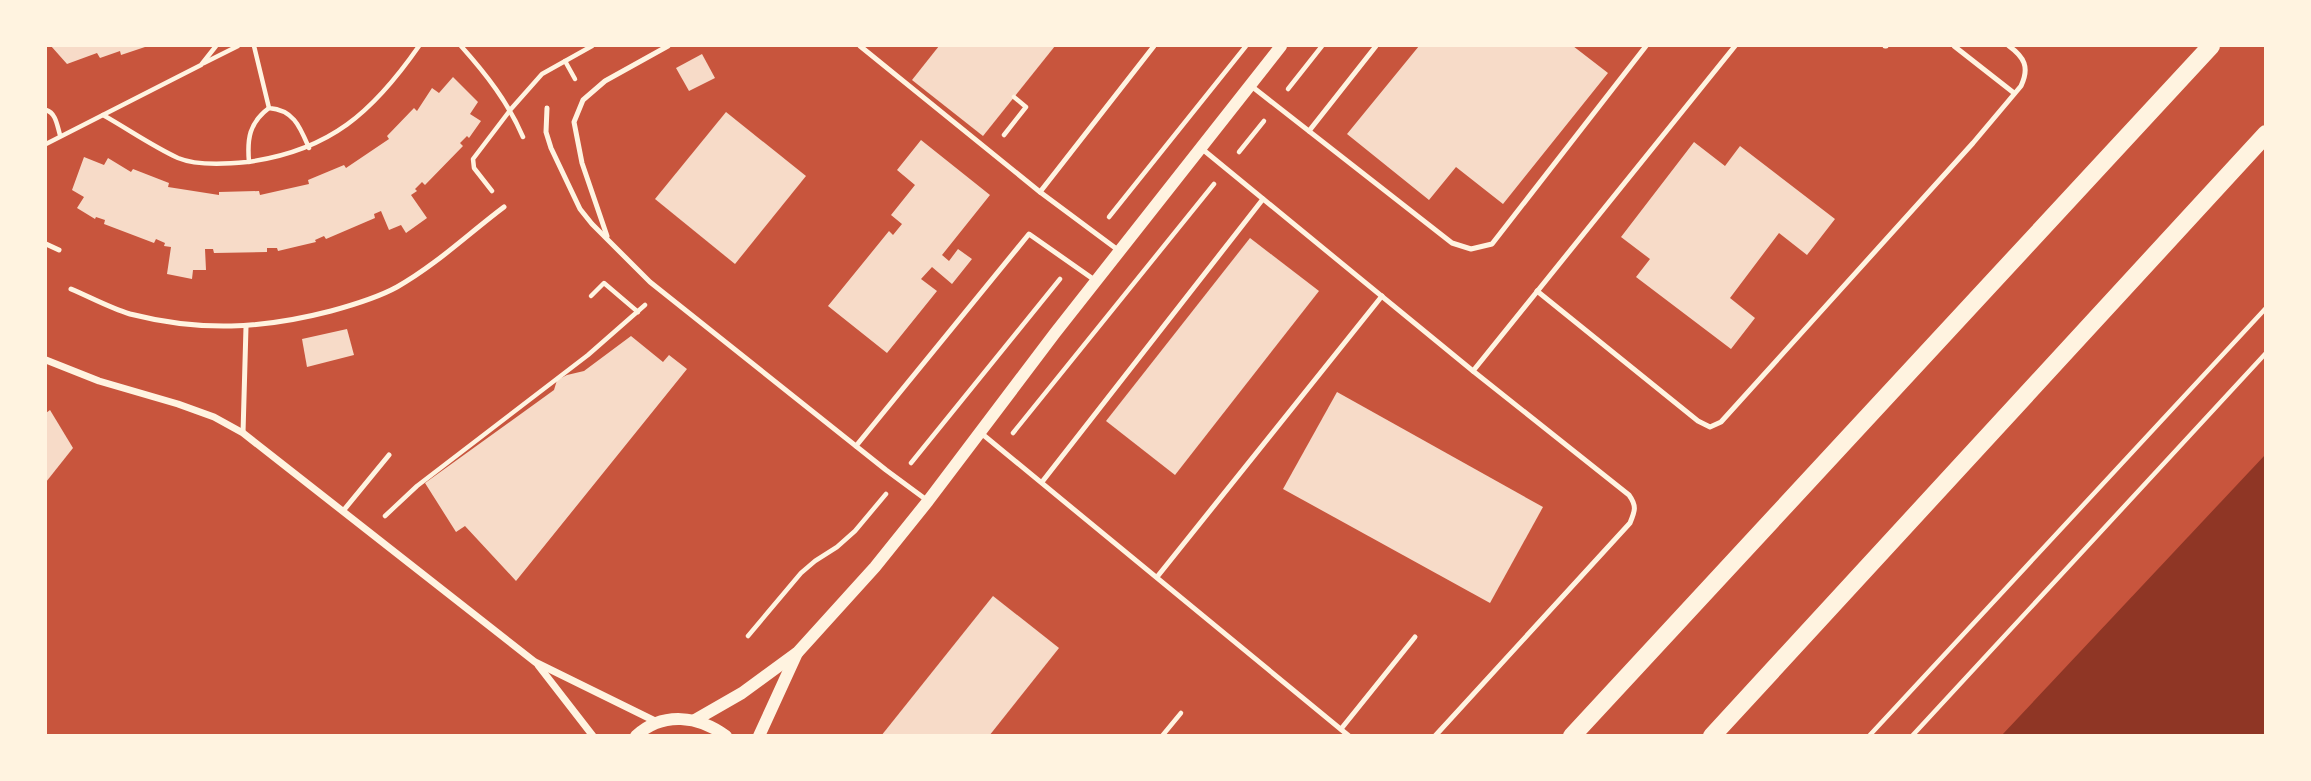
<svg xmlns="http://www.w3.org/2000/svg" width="2311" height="781" font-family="Figtree,sans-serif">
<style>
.water{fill:#8f3625}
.building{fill:#f7dbc8}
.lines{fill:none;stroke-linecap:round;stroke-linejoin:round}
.path{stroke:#fff3e0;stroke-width:4.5}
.service{stroke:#fff3e0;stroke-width:5}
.minor{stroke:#fff3e0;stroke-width:7}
.tertiary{stroke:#fff3e0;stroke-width:12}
.primary{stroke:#fff3e0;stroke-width:18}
</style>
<rect width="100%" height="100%" fill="#c8553d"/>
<polygon class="water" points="2265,455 2265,735 2002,735"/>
<g class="building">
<polygon points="51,46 148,46 121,55 120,51 100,58 97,53 67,64"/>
<polygon points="939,46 1055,46 983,136 912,80"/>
<polygon points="1419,46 1573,46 1608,73 1503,204 1456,167 1429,200 1347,134"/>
<polygon points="702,54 715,78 689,91 676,68"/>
<polygon points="453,77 478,102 470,114 481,121 469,138 467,136 460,143 463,146 425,185 422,182 415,189 417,191 411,195 427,218 406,233 401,225 389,230 381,211 374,214 375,218 326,239 324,236 315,240 316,242 299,246 278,251 277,248 267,248 267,252 214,253 213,249 205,249 206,270 193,270 192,279 167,274 171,247 164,246 165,243 156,239 154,243 104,224 105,220 96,217 95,219 77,208 84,197 72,190 84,157 104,165 108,158 131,172 133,169 169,183 168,187 219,195 219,192 259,191 260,195 309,184 308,180 344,165 346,168 389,139 387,136 414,108 417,111 432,88 439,93"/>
<polygon points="726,112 806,176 735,264 655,199"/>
<polygon points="921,140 990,195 942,255 949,261 958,249 972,259 952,284 932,267 921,279 937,291 887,353 828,306 889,231 893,235 902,224 891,215 915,185 897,170"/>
<polygon points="1694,142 1725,166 1740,146 1835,219 1807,255 1779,233 1730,298 1755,318 1731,349 1636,277 1650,259 1621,237"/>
<polygon points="1250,238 1319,291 1175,475 1106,421"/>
<polygon points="347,329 354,355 307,367 302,339"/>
<polygon points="631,336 663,362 669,355 687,369 516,581 465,526 456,532 425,483 554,390 557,380 567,375 584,371"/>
<polygon points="1337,392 1543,507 1490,603 1283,489"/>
<polygon points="50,410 73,448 46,482 46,413"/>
<polygon points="993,596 1059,648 989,736 881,736"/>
</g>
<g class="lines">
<g class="path">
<path d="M254,46L269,108C294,110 300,127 309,148"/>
<path d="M461,46C486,74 508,102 523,137"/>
<polyline points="565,61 575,79"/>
<polyline points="204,63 238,46"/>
<polyline points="1288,89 1322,46"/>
<path d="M46,110C56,113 57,125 60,135"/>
<path d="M103,115C128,129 152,146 178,158C197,166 227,164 247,162C330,151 373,112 419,46"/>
<polyline points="1004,135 1026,107 1014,97"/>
<polyline points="46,144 201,65 216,46"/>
<polyline points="1239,152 1264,121"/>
<path d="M249,162C247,139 249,123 269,108"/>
<polyline points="492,191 474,168 473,159 511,109 542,74 592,46"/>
<polyline points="1109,217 1246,46"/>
<polyline points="591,296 604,283 638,312"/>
<polyline points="1013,433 1214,184"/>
<polyline points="911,463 1060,279"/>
<polyline points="385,516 417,486 588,355 645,305"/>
<polyline points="748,636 801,573 815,561 837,547 855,531 886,494"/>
<polyline points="1162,736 1181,713"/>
<polyline points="1869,736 2266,308"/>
<polyline points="1912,736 2266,353"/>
</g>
<g class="service">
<polyline points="860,46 1040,192 1118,250"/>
<polyline points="1885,46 1886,46"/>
<polyline points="1954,46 2014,93"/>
<polyline points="1250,85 1452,243 1471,249 1492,244 1646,46"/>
<polyline points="547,108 546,132 551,148 580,209 592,224 650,282 886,470 928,501"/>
<polyline points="1309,131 1376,46"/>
<path d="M1201,148L1473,371L1629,495C1637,506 1635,511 1630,523L1435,736"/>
<polyline points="1040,192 1154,46"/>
<polyline points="607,236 582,163 574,122 583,100 605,81 668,46"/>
<polyline points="46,244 59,250"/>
<path d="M71,289C90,297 110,308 130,314C201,332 262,329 331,311C353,305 377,298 397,287C436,265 468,234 504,207"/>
<path d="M1537,291L1698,421L1710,427L1721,422L1973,143L2021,86C2030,67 2024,57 2009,46"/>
<polyline points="1473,371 1735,46"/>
<polyline points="243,433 246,327"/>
<polyline points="981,433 1349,736"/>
<polyline points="856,446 1029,234 1096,281"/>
<polyline points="1042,482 1263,199"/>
<polyline points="343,511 389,455"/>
<polyline points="1157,577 1382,296"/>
<polyline points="1341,729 1415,637"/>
</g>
<g class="minor">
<polyline points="46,360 99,381 178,404 214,417 243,433 535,662 657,722"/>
<polyline points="538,665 593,736"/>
</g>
<g class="tertiary">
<polyline points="695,720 742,693 798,652 875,567 928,501 1055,333 1281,46"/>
<path d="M636,736C663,711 699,716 726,736"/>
<polyline points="759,736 797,653"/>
</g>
<g class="primary">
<polyline points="1572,736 2211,46"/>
<polyline points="1712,736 2266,134"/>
</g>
</g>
<rect width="2311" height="781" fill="none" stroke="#fff3e0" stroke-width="94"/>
</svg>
